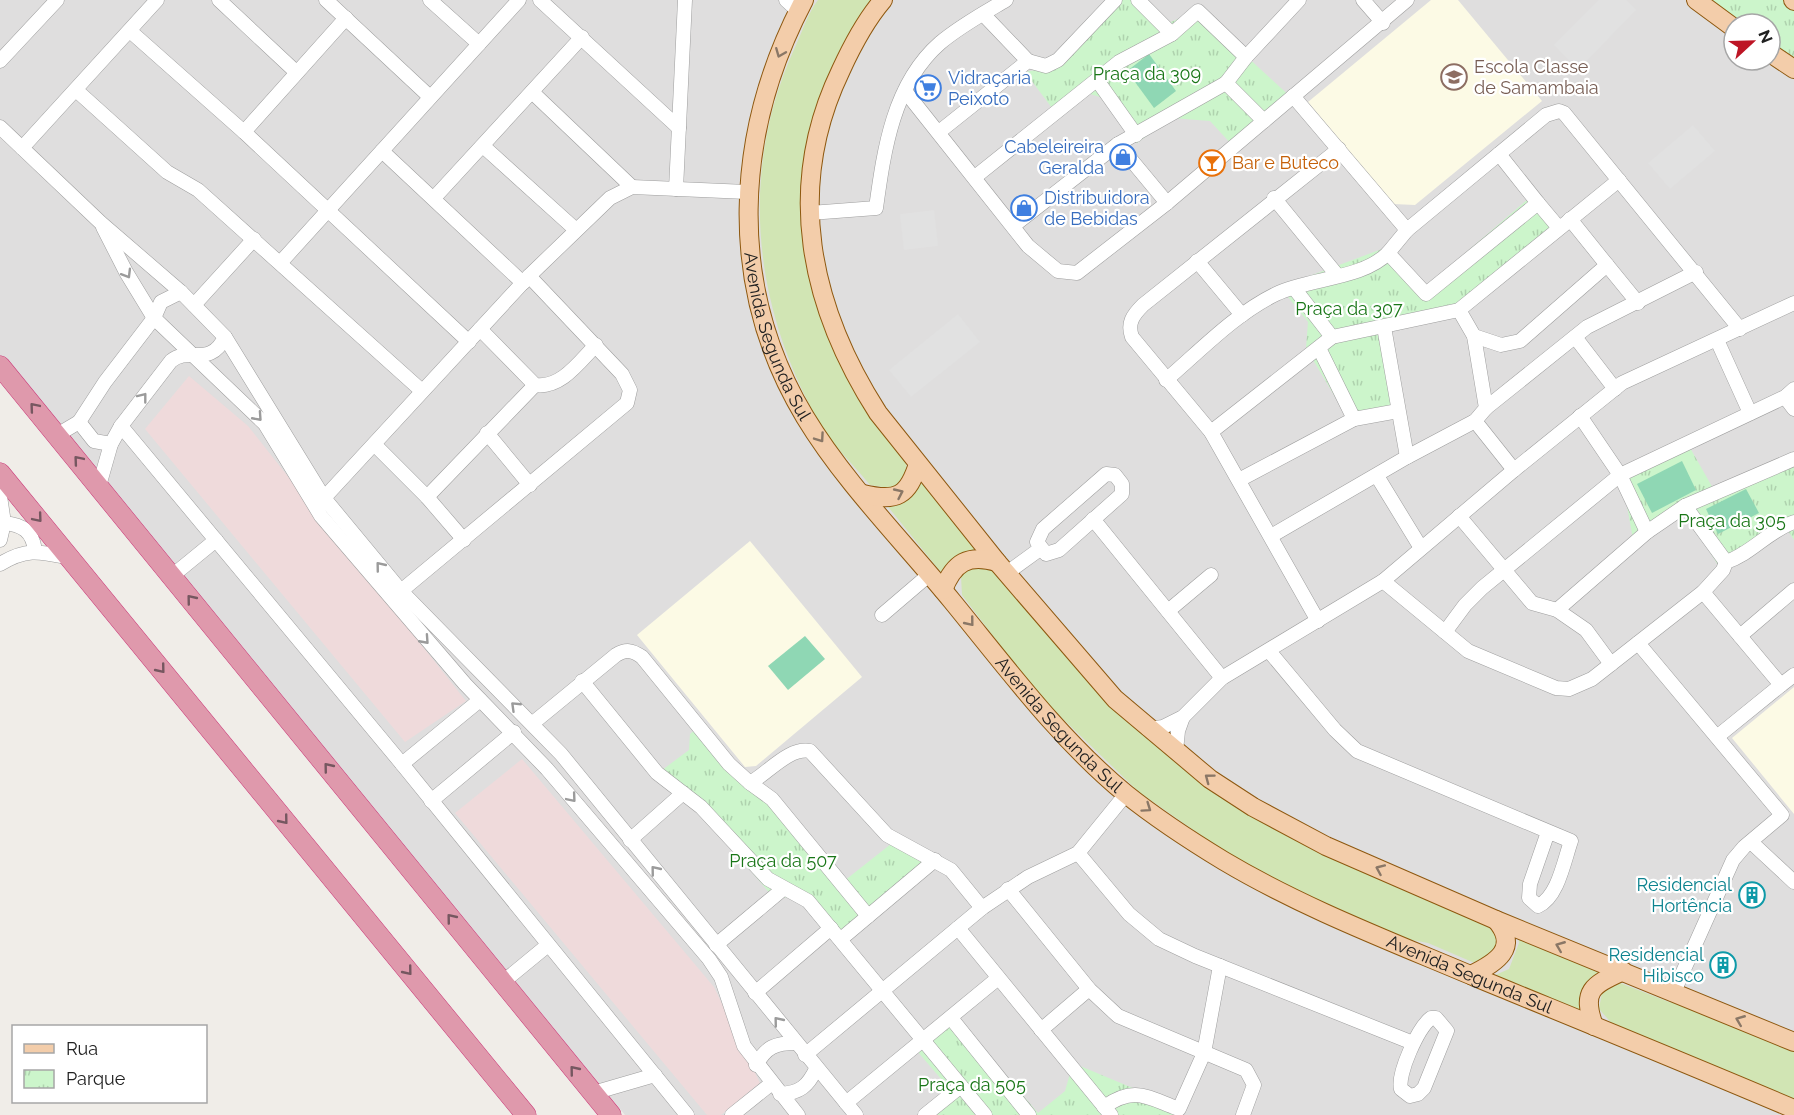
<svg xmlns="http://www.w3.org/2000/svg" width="1794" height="1115" font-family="Raleway,sans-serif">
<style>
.residential{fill:#dfdede;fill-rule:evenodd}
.commercial{fill:#efdadb}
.education{fill:#fcfae5}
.grass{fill:#d1e5b4}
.park{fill:url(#park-tufts)}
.pitch{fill:#8fd7b4}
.parking{fill:#e1e1e1}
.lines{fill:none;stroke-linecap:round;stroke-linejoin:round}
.minor-casing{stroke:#9e9e9e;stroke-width:15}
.major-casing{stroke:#8e580f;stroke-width:20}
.highway-casing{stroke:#ca3979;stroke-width:21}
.minor{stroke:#fff;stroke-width:14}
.major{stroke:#f3cdaa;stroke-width:18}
.highway{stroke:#df99ac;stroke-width:20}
.oneway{stroke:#8a7766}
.oneway2{stroke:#9b9b9b}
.oneway3{stroke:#765760}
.labels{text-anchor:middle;stroke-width:4.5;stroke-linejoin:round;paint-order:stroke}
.education-label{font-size:18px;fill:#785e54;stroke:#fff;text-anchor:start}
.park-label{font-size:18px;fill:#197617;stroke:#fff}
.shop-label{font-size:18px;fill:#366cbe;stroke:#fff;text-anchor:start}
.food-label{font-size:18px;fill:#c56008;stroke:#fff;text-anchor:start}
.street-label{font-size:18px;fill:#212121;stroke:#fff}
.culture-label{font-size:18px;fill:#0d838f;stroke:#fff;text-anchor:end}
</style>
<defs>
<pattern id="park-tufts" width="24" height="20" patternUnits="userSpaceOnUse" patternTransform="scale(1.5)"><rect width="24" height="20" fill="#ccf5cb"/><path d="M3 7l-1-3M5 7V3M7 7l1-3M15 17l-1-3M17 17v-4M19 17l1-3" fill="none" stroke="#afd2ae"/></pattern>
</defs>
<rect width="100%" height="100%" fill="#f0ede8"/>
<path class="residential" d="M0,0H1794V1115H625L0,358ZM1734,24H1770V60H1734Z"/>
<g class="commercial">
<polygon points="189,376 248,426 466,701 405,742 145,429"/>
<polygon points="522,759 714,987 760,1083 721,1115 707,1115 455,813"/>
</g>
<g class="education">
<polygon points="1431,0 1458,0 1542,101 1415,205 1393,204 1308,102"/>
<polygon points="750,541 862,677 756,766 745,767 637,635"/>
<polygon points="1794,687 1794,814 1732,738"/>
</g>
<g class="grass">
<path d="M818,0H878L819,105L804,245L906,460L907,474L895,489L870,485C853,464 829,442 816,417C752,300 739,168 796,45C803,30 808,13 818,0Z"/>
<path d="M923,477L984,550C963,551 951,557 944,576L881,498C904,497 911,500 923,477Z"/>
<polygon points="970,566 990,567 1215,789 1492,922 1501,933 1494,956 1477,964 1428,943 1402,938 1324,908 1242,864 1139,792 1038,695 962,595 961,576"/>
<polygon points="1517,930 1607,971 1585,1014 1493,976 1509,969 1519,943"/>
<polygon points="1615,981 1669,1002 1699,1009 1794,1049 1794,1104 1615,1027 1599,1009 1602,992"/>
</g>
<g class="park">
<polygon points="1120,0 1135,0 1161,26 1197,11 1293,99 1234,147 1210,121 1172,118 1137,143 1100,97 1080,91 1055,112 1025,72 1052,67"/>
<polygon points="1710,0 1787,0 1794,5 1794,58 1770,41 1770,24 1745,24"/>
<polygon points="1535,193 1563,228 1466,312 1389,329 1404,414 1344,412 1306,348 1308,322 1280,287 1390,246 1427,286"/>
<polygon points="1685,439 1714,490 1794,455 1794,540 1785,526 1723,573 1684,511 1634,545 1625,495 1611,471"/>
<polygon points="702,724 844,881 896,840 938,863 840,943 801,899 772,896 700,811 654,776 689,750 690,734"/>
<polygon points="951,1010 1038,1113 1065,1091 1073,1063 1183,1109 1181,1115 930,1115 939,1098 942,1080 911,1044"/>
</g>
<g class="pitch">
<polygon points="1149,54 1176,91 1154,108 1127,71"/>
<polygon points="1682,461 1696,490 1652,513 1637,484"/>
<polygon points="1746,489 1759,513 1718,534 1706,509"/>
<polygon points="805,636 825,659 788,690 768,666"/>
</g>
<g class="parking">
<polygon points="1599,0 1626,0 1636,10 1578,70 1554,45"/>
<polygon points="1693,125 1715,151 1670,189 1648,163"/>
<polygon points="934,210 938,246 904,250 900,214"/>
<polygon points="958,314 980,342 911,397 889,370"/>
</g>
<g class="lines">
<g class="minor-casing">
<g id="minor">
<polyline points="219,0 296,72"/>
<polyline points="326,0 430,97"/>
<polyline points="430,0 479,44"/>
<polyline points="540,0 679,128"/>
<polyline points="786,0 798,11"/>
<polyline points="1138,0 1172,34 1198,11 1246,57 1226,83 1264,121"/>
<polyline points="1363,0 1383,23"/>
<polyline points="983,14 1028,61"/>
<polyline points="130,31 244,132 469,342"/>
<polyline points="1246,57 1299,0"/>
<polyline points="0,61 57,0"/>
<polyline points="1097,80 1136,135"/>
<polyline points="76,90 167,172 198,190 422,391"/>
<polyline points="905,91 1028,246 1058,271 1077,273 1167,203 1407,0"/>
<polyline points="532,92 632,187"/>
<polyline points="1293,96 1407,230 1546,115 1559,111 1564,113 1740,329"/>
<polyline points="0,127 101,223 181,292 225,337 324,498 401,591 561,754 856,1115"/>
<polyline points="244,132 346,18"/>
<polyline points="939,132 1028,61 1046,66 1058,60 1115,0"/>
<polyline points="1118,144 1167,203"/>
<polyline points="483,146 575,229"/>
<polyline points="22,148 157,0"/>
<polyline points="382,151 523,283"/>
<polyline points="975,177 1119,62 1172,34"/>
<polyline points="676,189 685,0"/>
<polyline points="434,198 582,37"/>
<polyline points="1274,198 1337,275"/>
<polyline points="1538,203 1559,228"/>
<path d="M810,213L876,208C884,150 893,84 940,43C960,26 984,13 1006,0"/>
<polyline points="1013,226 1118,144 1226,83"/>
<polyline points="103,227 126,272 154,318 265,424 321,516 465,684 547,769 709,959 721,977 744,1046 798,1115"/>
<polyline points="1388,253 1407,230"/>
<polyline points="1197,261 1242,315"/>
<polyline points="281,262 519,0"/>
<polyline points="1607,265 1638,303"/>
<polyline points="1294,288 1332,337"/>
<polyline points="194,305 254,239"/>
<polyline points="1384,327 1407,457"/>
<path d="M480,329L535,385C561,389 580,361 596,345"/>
<polyline points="1474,336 1501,345 1520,341 1607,265 1570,219"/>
<polyline points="1575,337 1615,389"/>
<polyline points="1717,340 1750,413"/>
<path d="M1166,380C1201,350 1235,314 1276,294C1309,278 1363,279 1388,253L1426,294L1538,203L1499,154"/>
<polyline points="1785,397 1794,409"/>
<polyline points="1486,408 1587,327 1696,272"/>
<polyline points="1580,416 1620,475 1647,532"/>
<polyline points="1354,419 1398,411"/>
<polyline points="1475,421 1514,470"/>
<polyline points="79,422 94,441 111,444"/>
<polyline points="121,426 402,764 687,1115"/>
<polyline points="1211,432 1332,337 1459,310 1619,180"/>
<polyline points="487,433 530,485"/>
<polyline points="57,435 79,422 105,382 154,318 161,302 181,292"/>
<polyline points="375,445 427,497 464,540"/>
<polygon points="1106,474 1115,475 1122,484 1122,494 1059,550 1046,554 1037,542 1043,529"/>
<polyline points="1377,476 1421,548"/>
<polyline points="1239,480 1354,419 1319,348"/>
<path d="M99,486L111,444L121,426L171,361C189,346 210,368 225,337"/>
<polyline points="0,496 4,523 0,540"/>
<polyline points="427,497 535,385"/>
<polyline points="324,498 529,276 610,198 632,187 747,192"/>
<polyline points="1685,506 1726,562"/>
<polyline points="1459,516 1532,603 1557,610 1586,630 1611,664"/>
<polyline points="1093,519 1222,678"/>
<path d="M4,523C23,525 32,531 35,550"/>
<polyline points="1271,536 1407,457 1475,421 1486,408 1474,336 1459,310"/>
<path d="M0,564C28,547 41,552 71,558"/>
<polyline points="1007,573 1040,549"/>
<polyline points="172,576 216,540"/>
<path d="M1383,581L1468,651L1556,688L1569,689L1592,679L1703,592L1723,570L1726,562C1751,554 1768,531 1794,522"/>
<polyline points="401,591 627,403 630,390 622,374 529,276"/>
<polyline points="1703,592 1781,685 1794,675"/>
<polyline points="1557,610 1647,532 1685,506 1794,459"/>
<polyline points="1168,611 1211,575"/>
<polyline points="882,615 930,574"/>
<path d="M1318,621L1211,432L1132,337C1127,323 1133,315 1143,305L1339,149"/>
<polyline points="1445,632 1465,605 1482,588 1620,475 1785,397 1794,389"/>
<polyline points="1740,636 1794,590"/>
<polyline points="1638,643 1782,815 1744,847 1733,860 1673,994"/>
<path d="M1269,651L1335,730L1357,751L1571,841C1564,861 1558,897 1538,906L1529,898L1530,884L1548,832"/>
<polyline points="582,681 657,773 701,807 768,879 808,901 985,1115"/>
<path d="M533,723L616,655C626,649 632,650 642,657L729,764L750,783C768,773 789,747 810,751L887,835L951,870L982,908"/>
<polyline points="1148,729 1163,727 1183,717 1222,678 1383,581 1514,470 1622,383 1794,303"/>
<polyline points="1718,736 1781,685"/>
<polyline points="1176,751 1178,731 1183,717"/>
<polyline points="402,764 480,700"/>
<polyline points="750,783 772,799 868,916"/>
<polyline points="431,801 514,732"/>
<polyline points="630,840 683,793"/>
<polyline points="1751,842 1794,882"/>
<polyline points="1078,853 1129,914 1159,939 1195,956 1413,1043"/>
<polyline points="1008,889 1089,989 1118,1016 1246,1070 1254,1085 1243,1115"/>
<polyline points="958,928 1111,1115"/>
<polyline points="841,939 935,860"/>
<polyline points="716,945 783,889"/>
<polyline points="503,982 548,945"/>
<polyline points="755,993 831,928"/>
<polyline points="951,1018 1029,1115"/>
<path d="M1431,1018H1436L1447,1031L1424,1088L1418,1094L1410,1096L1401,1089C1397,1074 1418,1028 1431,1018Z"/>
<polyline points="1041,1030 1089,989"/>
<polyline points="805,1055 982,908 1028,877 1078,853 1126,794"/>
<path d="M756,1065C766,1047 775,1043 796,1043"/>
<polyline points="593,1093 655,1075"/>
<path d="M780,1094C800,1093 808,1086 816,1069"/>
<polyline points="846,1103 997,979"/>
<path d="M1104,1107C1135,1085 1148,1098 1179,1109L1204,1053L1220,966"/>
<polyline points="732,1115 772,1083"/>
<polyline points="925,1115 961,1086"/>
</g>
</g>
<g class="major-casing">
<g id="major">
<path id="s1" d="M804,0C734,133 726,286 805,417C845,483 903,541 952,601C1006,667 1060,740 1126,794C1156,818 1191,841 1224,861C1303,908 1390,941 1475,977C1582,1021 1688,1064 1794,1109"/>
<path d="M883,0C865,21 852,46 841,70C784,188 810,307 878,413L997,562L1115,699L1210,779L1253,807L1326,846L1496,920L1794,1042"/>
<polyline points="1696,0 1734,28"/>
<polyline points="1793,0 1794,1"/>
<polyline points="1770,53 1794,69"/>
<path d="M863,494C897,502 908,496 918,464"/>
<path d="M943,590C954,562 968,554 997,562"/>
<path d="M1471,975C1496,963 1520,948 1496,920"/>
<path d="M1594,1026C1581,990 1593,985 1623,971"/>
</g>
</g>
<g class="highway-casing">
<g id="highway">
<polyline points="0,366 611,1115"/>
<polyline points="0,473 526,1115"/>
</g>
</g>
<use href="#minor" class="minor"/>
<use href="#major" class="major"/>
<use href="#highway" class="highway"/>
</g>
<defs><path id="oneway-chevron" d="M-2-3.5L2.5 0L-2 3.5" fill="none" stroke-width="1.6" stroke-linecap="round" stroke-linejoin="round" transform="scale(1.5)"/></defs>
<g class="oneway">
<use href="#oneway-chevron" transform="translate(780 53) rotate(112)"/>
<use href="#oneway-chevron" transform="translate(820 438) rotate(55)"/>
<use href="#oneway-chevron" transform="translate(899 493) rotate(-25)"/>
<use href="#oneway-chevron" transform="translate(970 622) rotate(51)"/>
<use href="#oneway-chevron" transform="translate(1209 778) rotate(-143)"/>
<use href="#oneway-chevron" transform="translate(1147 808) rotate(35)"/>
<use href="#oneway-chevron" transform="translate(1380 869) rotate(-156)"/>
<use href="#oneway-chevron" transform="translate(1560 946) rotate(-158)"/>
<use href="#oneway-chevron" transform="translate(1740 1020) rotate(-158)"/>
</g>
<g class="oneway2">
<use href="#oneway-chevron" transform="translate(127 274) rotate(59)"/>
<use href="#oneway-chevron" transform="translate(143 397) rotate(-52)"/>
<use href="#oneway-chevron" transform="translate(258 417) rotate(48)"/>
<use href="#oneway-chevron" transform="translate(380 566) rotate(-129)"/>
<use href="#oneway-chevron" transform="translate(425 640) rotate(48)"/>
<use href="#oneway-chevron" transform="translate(515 706) rotate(-136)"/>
<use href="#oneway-chevron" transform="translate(572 798) rotate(50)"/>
<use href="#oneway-chevron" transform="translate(655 870) rotate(-129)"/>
<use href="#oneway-chevron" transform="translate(778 1021) rotate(-129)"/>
</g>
<g class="oneway3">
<use href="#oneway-chevron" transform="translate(34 407) rotate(-130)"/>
<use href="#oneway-chevron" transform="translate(78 460) rotate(-130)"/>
<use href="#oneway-chevron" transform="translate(38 518) rotate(50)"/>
<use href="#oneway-chevron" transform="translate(191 599) rotate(-129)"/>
<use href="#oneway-chevron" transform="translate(161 669) rotate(51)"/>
<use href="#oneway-chevron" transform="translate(328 767) rotate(-129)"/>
<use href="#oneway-chevron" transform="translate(284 820) rotate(51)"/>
<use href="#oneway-chevron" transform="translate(451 918) rotate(-129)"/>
<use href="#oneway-chevron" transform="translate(408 971) rotate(51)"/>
<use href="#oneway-chevron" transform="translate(574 1070) rotate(-129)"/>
</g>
<defs>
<g id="school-ring" transform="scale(1.35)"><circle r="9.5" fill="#fff" stroke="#8d6e63" stroke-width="1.5"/><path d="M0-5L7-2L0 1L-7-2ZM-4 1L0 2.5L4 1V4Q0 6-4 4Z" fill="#8d6e63"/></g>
<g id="supermarket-ring" transform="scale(1.35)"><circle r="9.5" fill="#fff" stroke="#3f7fe0" stroke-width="1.5"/><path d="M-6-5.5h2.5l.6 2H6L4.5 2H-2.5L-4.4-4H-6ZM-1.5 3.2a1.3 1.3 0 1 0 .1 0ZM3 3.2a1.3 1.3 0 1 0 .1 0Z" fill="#3f7fe0"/></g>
<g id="shop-ring" transform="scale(1.35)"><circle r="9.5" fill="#fff" stroke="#3f7fe0" stroke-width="1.5"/><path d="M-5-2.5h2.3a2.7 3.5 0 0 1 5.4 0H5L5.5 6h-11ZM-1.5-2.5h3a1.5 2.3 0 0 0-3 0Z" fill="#3f7fe0"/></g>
<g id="bar-ring" transform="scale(1.35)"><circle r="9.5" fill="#fff" stroke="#e8710a" stroke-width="1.5"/><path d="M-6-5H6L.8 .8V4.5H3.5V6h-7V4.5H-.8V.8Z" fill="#e8710a"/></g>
<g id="building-ring" transform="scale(1.35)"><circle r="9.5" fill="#fff" stroke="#0f9aa8" stroke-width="1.5"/><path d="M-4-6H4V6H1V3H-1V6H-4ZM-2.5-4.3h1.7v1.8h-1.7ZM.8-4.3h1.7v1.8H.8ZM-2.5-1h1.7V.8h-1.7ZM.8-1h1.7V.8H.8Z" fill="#0f9aa8"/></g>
</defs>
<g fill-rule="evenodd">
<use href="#school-ring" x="1454" y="77"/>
<use href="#supermarket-ring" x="928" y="88"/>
<use href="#shop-ring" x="1123" y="157"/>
<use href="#bar-ring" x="1212" y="163"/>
<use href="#shop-ring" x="1024" y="208"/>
<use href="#building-ring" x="1752" y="895"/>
<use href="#building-ring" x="1723" y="965"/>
</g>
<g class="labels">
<g class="education-label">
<text x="1474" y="73">Escola Classe<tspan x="1474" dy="21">de Samambaia</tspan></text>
</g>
<g class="park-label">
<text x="1147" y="80">Praça da 309</text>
<text x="1349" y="315">Praça da 307</text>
<text x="1732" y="527">Praça da 305</text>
<text x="783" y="867">Praça da 507</text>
<text x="972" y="1091">Praça da 505</text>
</g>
<g class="shop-label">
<text x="948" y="84">Vidraçaria<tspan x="948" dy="21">Peixoto</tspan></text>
<text x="1104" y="153" text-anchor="end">Cabeleireira<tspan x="1104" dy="21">Geralda</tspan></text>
<text x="1044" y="204">Distribuidora<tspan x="1044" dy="21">de Bebidas</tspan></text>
</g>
<g class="food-label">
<text x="1232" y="169">Bar e Buteco</text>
</g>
<g class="street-label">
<text dy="6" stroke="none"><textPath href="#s1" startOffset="350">Avenida Segunda Sul</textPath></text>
<text dy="6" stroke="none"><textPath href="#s1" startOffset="836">Avenida Segunda Sul</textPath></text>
<text dy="6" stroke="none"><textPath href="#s1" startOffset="1322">Avenida Segunda Sul</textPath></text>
</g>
<g class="culture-label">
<text x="1732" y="891">Residencial<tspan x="1732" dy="21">Hortência</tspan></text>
<text x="1704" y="961">Residencial<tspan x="1704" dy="21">Hibisco</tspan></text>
</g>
</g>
<rect x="12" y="1025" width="195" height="78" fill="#ffffff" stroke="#a6a6a6" stroke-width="1.5"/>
<rect x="24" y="1044" width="30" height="9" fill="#f3cdaa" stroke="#a6a6a6" stroke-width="1.5"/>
<text x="66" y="1055" font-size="18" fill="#212121">Rua</text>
<rect x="24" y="1070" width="30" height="18" fill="url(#park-tufts)" stroke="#a6a6a6" stroke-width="1.5"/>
<text x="66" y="1085" font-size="18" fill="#212121">Parque</text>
<g transform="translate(1752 42) rotate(68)"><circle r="28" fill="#ffffff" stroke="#a6a6a6" stroke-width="1.5"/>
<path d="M0-4.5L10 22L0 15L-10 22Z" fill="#bd1525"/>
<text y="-9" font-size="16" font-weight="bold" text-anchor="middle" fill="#212121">N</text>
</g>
</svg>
